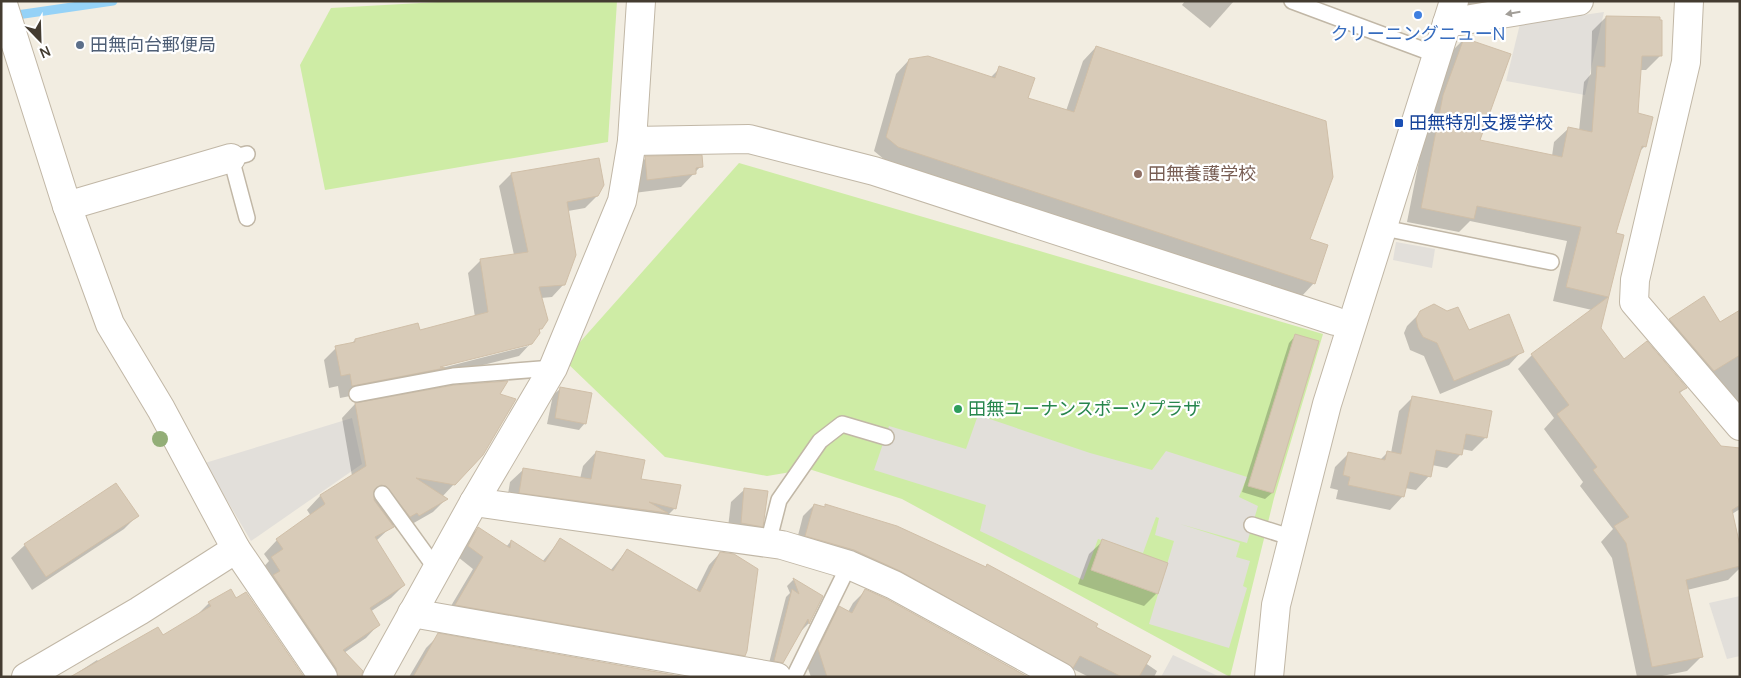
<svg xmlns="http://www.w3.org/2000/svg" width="1741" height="678" font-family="Manrope,'Noto Sans JP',sans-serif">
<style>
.green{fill:#ceeca5}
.parking{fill:#e2dfda}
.shadow{fill:#0003;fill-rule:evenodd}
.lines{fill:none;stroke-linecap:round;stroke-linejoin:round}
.stream{stroke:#95d2f7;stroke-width:9}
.building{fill:#d8cbb8;stroke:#d0bfa8}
.lane-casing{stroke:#c1b7a6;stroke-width:18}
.street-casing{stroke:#c1b7a6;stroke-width:30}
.lane{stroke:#fff;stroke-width:15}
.street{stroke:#fff;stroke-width:28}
.tree{fill:#93ae77}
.oneway{fill:#a29e98}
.shop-dot{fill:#3f7fe0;stroke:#fff;stroke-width:2}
.service-dot{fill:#5c6f8a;stroke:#fff;stroke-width:2}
.transit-dot{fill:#1a4fb4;stroke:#fff;stroke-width:2}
.education-dot{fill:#8d6e63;stroke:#fff;stroke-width:2}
.leisure-dot{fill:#2e9e5b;stroke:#fff;stroke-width:2}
.labels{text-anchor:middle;stroke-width:4.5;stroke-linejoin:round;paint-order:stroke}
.shop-label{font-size:18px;fill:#366cbe;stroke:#fff}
.service-label{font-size:18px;fill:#4e5e75;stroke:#fff;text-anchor:start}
.transit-label{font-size:18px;fill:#164399;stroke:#fff;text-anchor:start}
.education-label{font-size:18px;fill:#785e54;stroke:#fff;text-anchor:start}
.leisure-label{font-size:18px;fill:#27864d;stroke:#fff;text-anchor:start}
</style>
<rect width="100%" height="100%" fill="#f2ede1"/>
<g class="green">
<polygon points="456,1 617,1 608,142 325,190 300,65 331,8"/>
<polygon points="739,163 1323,334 1274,498 1230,677 902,499 809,469 767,476 665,457 564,360"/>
</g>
<g class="parking">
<polygon points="1604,12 1585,95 1506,81 1520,24"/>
<polygon points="1396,242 1435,249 1432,268 1393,260"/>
<polygon points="978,415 1090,453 1152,470 1166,451 1247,477 1239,497 1258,506 1247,543 1180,524 1240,543 1236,557 1250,561 1243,586 1247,588 1229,648 1149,624 1174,541 1155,535 1159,518 1156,517 1143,553 1098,539 1083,580 980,531 986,505 874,470 889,426 966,449"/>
<polygon points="352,418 362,464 251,541 205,463"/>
<polygon points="1740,596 1740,656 1727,659 1709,603"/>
<polygon points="1173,655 1220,677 1161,677"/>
</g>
<g class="shadow">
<polygon points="1185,1 1234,1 1210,28 1182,5"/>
<polygon points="1463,1 1525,1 1491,13 1462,4"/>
<polygon points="1606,17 1660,56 1646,70 1640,70 1637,114 1645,146 1639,152 1614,234 1622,236 1600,328 1624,361 1685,388 1679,394 1740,472 1740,509 1732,514 1740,553 1740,568 1728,580 1687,590 1701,657 1687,671 1657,677 1637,677 1612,558 1601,542 1613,529 1580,486 1583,482 1544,429 1554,418 1518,369 1532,355 1592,310 1553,301 1567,241 1470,221 1459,232 1407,222 1429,110 1450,53 1464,39 1478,141 1552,156 1554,142 1569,128 1579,131 1584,82 1591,74 1592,31"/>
<polygon points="1096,47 1309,240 1314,283 1301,297 885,160 874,151 896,74 909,60 990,78 1000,68 1027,98 1066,111 1083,61"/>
<polygon points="646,158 701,166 681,187 634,193 632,171"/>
<path d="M511,174L597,196L585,208L568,211L564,284L552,297L541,298V328L531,343L519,356L435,377L432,380L340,398L338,386L329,388L324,360L336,348L350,345L355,340L419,331L475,317L468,273L480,261L514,255L499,186ZM528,344V346L434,370V367Z"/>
<polygon points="1740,311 1740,422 1658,331 1670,320 1720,323"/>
<polygon points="1421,312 1522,351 1509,365 1440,394 1424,356 1410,350 1404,333 1407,326"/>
<polygon points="1295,336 1318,342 1272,493 1265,499 1242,492 1289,343"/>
<polygon points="560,389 585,423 579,430 547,424 553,395"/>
<polygon points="1412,398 1486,437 1472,451 1462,449 1460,455 1447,468 1432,465 1429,476 1416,490 1405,488 1403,496 1390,510 1336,499 1338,490 1330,488 1335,467 1349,453 1380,460 1388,452 1391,453 1399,411"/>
<polygon points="355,404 454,484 442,497 446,499 433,512 405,528 404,526 397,530 393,525 376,541 404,585 391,598 370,612 379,624 366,638 344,653 355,677 320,677 259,572 269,561 264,554 277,540 311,516 307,510 320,496 352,476 342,418"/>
<polygon points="596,452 640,480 675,508 662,521 506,506 510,482 524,469 580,479 583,466"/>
<polygon points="116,485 137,516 124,529 32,590 11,558 25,545"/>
<polygon points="745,489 761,526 748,539 727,536 731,502"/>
<polygon points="814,505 824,508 826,505 1094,628 1157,671 1154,677 1089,677 1071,668 1063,677 795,547 803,516"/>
<polygon points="478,528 506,547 511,541 542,562 560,540 610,571 627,550 696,591 709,565 720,553 744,655 733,666 445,616 473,569 458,557 467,539"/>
<polygon points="1103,541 1157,593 1144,606 1078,584 1089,554"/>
<polygon points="793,580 822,597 808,624 802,630 802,627 782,662 775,669 768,667 786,597 790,593 787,586"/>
<polygon points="865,591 1028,677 811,677 806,663 827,620 840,607 848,612 853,603"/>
<polygon points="236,600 303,677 71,677 97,660 99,662 162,637 196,616 209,603"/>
<polygon points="439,635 678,677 409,677 426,648"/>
</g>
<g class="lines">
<polyline class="stream" points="10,16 113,1"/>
</g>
<g class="building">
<polygon points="1606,16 1660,17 1660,20 1662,20 1662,56 1642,56 1638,113 1653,117 1646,147 1642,146 1616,233 1624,235 1601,328 1624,359 1647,341 1687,388 1679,392 1721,446 1740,448 1740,505 1732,510 1740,546 1740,566 1686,580 1703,657 1652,667 1626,543 1614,526 1629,517 1593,470 1597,467 1557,414 1569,405 1531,354 1608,297 1566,287 1581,227 1477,206 1474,219 1421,208 1443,95 1464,38 1511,54 1480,140 1562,157 1568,127 1592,132 1597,66 1605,67"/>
<polygon points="1096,46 1326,121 1333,177 1310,239 1328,245 1315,284 898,147 886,137 909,59 928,56 995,78 999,66 1035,78 1028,98 1074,112"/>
<polygon points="702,155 703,167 696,168 696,174 647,180 645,156"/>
<polygon points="599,158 604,185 598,196 567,202 576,255 565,285 539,287 548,320 542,329 539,329 540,333 532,344 440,367 445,368 352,386 350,374 341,376 335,346 355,342 355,339 418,323 420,330 488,312 480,259 528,252 511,173"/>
<polygon points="1704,296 1720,322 1740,310 1740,355 1714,371 1669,319"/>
<polygon points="1434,304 1447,311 1458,307 1469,330 1509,314 1524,352 1454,381 1437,343 1423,337 1418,328 1416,319 1420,311"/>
<polygon points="1295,334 1319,341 1273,493 1248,486"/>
<polygon points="508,381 500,394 516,399 483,455 455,485 416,478 448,499 419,516 417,513 410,517 386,486 381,485 374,490 374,500 394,527 375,537 405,585 370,608 380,625 343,650 363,671 361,677 338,677 336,668 273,575 280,571 271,557 283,549 276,539 325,504 320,495 366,466 355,403 454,385"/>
<polygon points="560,387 592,393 586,424 555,418"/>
<polygon points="1412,396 1492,411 1487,438 1466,434 1462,455 1436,450 1431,477 1410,472 1404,497 1348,485 1350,477 1343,475 1348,452 1385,460 1387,451 1401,454"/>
<polygon points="596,451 645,460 641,479 681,485 676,509 649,502 668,513 519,493 523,468 591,479"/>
<polygon points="116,483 139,516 46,577 24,544"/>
<polygon points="744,488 768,491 763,527 741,523"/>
<polygon points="814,504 825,507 825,504 897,526 986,567 987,564 1098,624 1096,627 1151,656 1139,677 1122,677 1080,656 1073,668 900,571 854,550 805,536"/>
<polygon points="478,527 510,548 511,540 545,562 560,538 613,571 627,549 700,592 720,552 734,554 758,569 747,651 745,656 455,605 483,557 468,546"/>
<polygon points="1102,539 1168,563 1158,594 1091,570"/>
<polygon points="793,578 823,596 809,624 808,619 783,663 774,661 792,589 799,594"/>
<polygon points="231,589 236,598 246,592 304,677 70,677 158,627 163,635 211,606 208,602"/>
<polygon points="865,589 887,599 1028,677 827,677 818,649 839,606 852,613"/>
<polygon points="438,633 685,677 413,677"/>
</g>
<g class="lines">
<g class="lane-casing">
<g id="lane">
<polyline points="1292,1 1437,55"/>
<polyline points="247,154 231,158 247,218"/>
<polyline points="1384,228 1551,262"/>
<polyline points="357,394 453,376 553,368"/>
<polyline points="382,494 437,570"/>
<polyline points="1252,525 1293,538"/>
<polyline points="768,543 779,500 820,441 842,424 886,437"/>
<polyline points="794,677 849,565"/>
</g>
</g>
<g class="street-casing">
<g id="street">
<polyline points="2,1 67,206 110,324 161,409 236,549 323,677"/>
<polyline points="1689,1 1686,62 1635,280 1634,302 1740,426"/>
<polyline points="1447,23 1579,1"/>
<polyline points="632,141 749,139 874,171 1335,321"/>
<polyline points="67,206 231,158"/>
<polyline points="474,502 782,545 849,565 894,585 1061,677"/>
<polyline points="412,613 777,677"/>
<polyline points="26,677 139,611 236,549"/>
<polyline points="377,677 474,502 553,368 622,201 632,141 641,1"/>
<polyline points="1269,677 1276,605 1327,404 1454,1"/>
</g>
</g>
<use href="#lane" class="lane"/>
<use href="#street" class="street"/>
</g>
<circle class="tree" cx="160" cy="439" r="8"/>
<defs><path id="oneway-solid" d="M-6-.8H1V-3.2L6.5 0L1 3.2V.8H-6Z" transform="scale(1.25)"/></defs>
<use class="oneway" href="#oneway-solid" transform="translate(1513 13) rotate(170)"/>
<circle class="shop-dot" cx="1418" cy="15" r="5"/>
<circle class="service-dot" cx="80" cy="45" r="5"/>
<rect class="transit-dot" x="1394" y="118" width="10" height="10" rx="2.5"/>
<circle class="education-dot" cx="1138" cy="174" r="5"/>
<circle class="leisure-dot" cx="958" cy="409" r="5"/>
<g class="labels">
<g class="shop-label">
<text x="1418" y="40">クリーニングニューN</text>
</g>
<g class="service-label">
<text x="90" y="51">田無向台郵便局</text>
</g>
<g class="transit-label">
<text x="1409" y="129">田無特別支援学校</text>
</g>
<g class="education-label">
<text x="1148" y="180">田無養護学校</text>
</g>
<g class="leisure-label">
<text x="968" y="415">田無ユーナンスポーツプラザ</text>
</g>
</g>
<rect width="1741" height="678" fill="none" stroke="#443c31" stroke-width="5"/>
<g transform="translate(40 40) rotate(157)" stroke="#ffffff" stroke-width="4" paint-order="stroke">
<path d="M0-4L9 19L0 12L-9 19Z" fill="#443c31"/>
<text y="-8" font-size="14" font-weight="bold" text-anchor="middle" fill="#443c31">N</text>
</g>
</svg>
